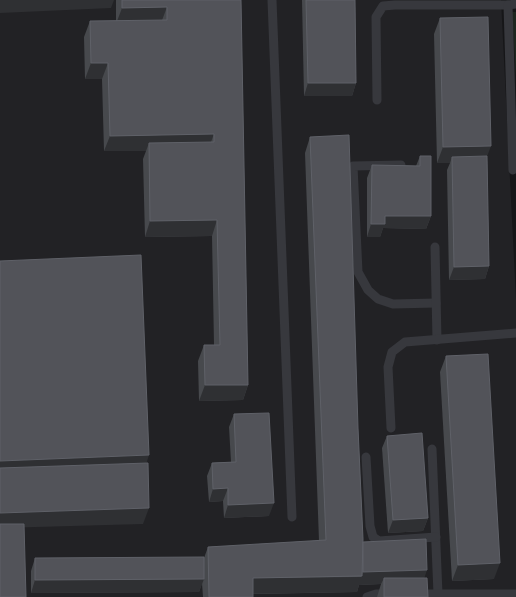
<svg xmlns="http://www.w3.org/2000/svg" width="516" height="597" font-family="'Work Sans',sans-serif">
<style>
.built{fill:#222225}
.green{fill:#1e261f}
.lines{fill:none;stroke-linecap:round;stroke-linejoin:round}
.lane{stroke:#37383d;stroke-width:9}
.wall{fill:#47494d}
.shaded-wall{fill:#2f3033}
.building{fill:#525359;stroke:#5f6168}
</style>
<rect width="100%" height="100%" fill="#161618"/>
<polygon class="built" points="0,0 501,0 516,299 516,597 0,597"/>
<polygon class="green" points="512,12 516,12 516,77"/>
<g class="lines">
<g class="lane">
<polyline points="272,0 292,517"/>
<polyline points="377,100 376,17 383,6 395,5 508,5"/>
<polyline points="401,165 353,166 358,272 368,290 378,299 393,304 436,303"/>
<polyline points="513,170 508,5 516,4"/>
<polyline points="435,247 437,340"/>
<polyline points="391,428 388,367 392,352 405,342 516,333"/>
<polyline points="432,449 438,594"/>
<polyline points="366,457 370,526 373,537 379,541 436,537"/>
<polyline points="415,594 516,594"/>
<polyline points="367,597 376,594 391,594"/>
</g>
</g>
<g class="wall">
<polygon points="116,0 241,0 248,385 243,400 199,401 198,361 204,345 214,345 212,236 145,237 143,159 146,151 104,151 102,79 85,79 84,37 90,21 116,21"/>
<polygon points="302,0 355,0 356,83 352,96 304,96"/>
<polygon points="440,18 487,157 489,266 485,279 449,280 447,170 450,163 437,163 434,34"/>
<polygon points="310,137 358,428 363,542 424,578 428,597 377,597 381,584 359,585 357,592 253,594 253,597 203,597 202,583 199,592 31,593 31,571 35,558 204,558 208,547 319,541 305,153"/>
<polygon points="420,156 431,216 426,229 383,228 380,237 367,237 367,178 372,165 416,166"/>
<polygon points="446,356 494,579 452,581 440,372"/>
<polygon points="234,414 269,516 224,518 223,501 209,502 207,476 212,463 231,462 229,427"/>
<polygon points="387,436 428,518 423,531 388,533 382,448"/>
</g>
<g class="shaded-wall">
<polygon points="0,0 114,0 111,8 0,13"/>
<polygon points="167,7 161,23 116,24 122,8"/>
<polygon points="91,63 108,63 102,79 85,79"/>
<polygon points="308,83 356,83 352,96 304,96"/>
<polygon points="214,134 208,150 149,143 146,151 104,151 110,136"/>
<polygon points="491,146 485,162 452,157 450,163 437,163 443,147"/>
<polygon points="385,216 431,216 426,229 383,228 380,237 367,237 371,224"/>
<polygon points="217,220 212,236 145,237 150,221"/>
<polygon points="489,266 485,279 449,280 454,267"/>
<polygon points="205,385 248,385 243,400 199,401"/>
<polygon points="149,455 144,471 0,477 0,461"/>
<polygon points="228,488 223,501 209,502 213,489"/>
<polygon points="274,503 269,516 224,518 228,505"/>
<polygon points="149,508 143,524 0,528 0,513"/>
<polygon points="428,518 423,531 388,533 393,520"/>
<polygon points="500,563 494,579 452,581 458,565"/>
<polygon points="427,570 423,582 384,578 381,584 359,585 357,592 247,594 253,578 361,577 363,572"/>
<polygon points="204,579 199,592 31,593 35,580"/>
</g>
<g class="building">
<polygon points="122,0 241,0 248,385 205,385 204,345 220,345 217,220 150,221 149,143 214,142 214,134 110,136 108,63 91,63 90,21 167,20 167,7 122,8"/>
<polygon points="306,0 355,0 356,83 308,83"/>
<polygon points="488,17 491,146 443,147 440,18"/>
<polygon points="349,135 358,428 363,539 362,576 253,578 253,597 209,597 208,547 326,540 310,137"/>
<polygon points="420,156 431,156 431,216 385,216 385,224 371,224 372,165 420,166"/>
<polygon points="487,156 489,266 454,267 452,157"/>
<polygon points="141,255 149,455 0,461 0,261"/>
<polygon points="488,354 500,563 458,565 446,356"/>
<polygon points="269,413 274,503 228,505 228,488 213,489 212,463 236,462 234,414"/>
<polygon points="422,433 428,518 393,520 387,436"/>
<polygon points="148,463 149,508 0,513 0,468"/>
<polygon points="0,524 24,524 26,597 0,597"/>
<polygon points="426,539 427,570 363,572 363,542"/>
<polygon points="204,557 204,579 35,580 35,558"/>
<polygon points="384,578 427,578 428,597 384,597"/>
</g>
</svg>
